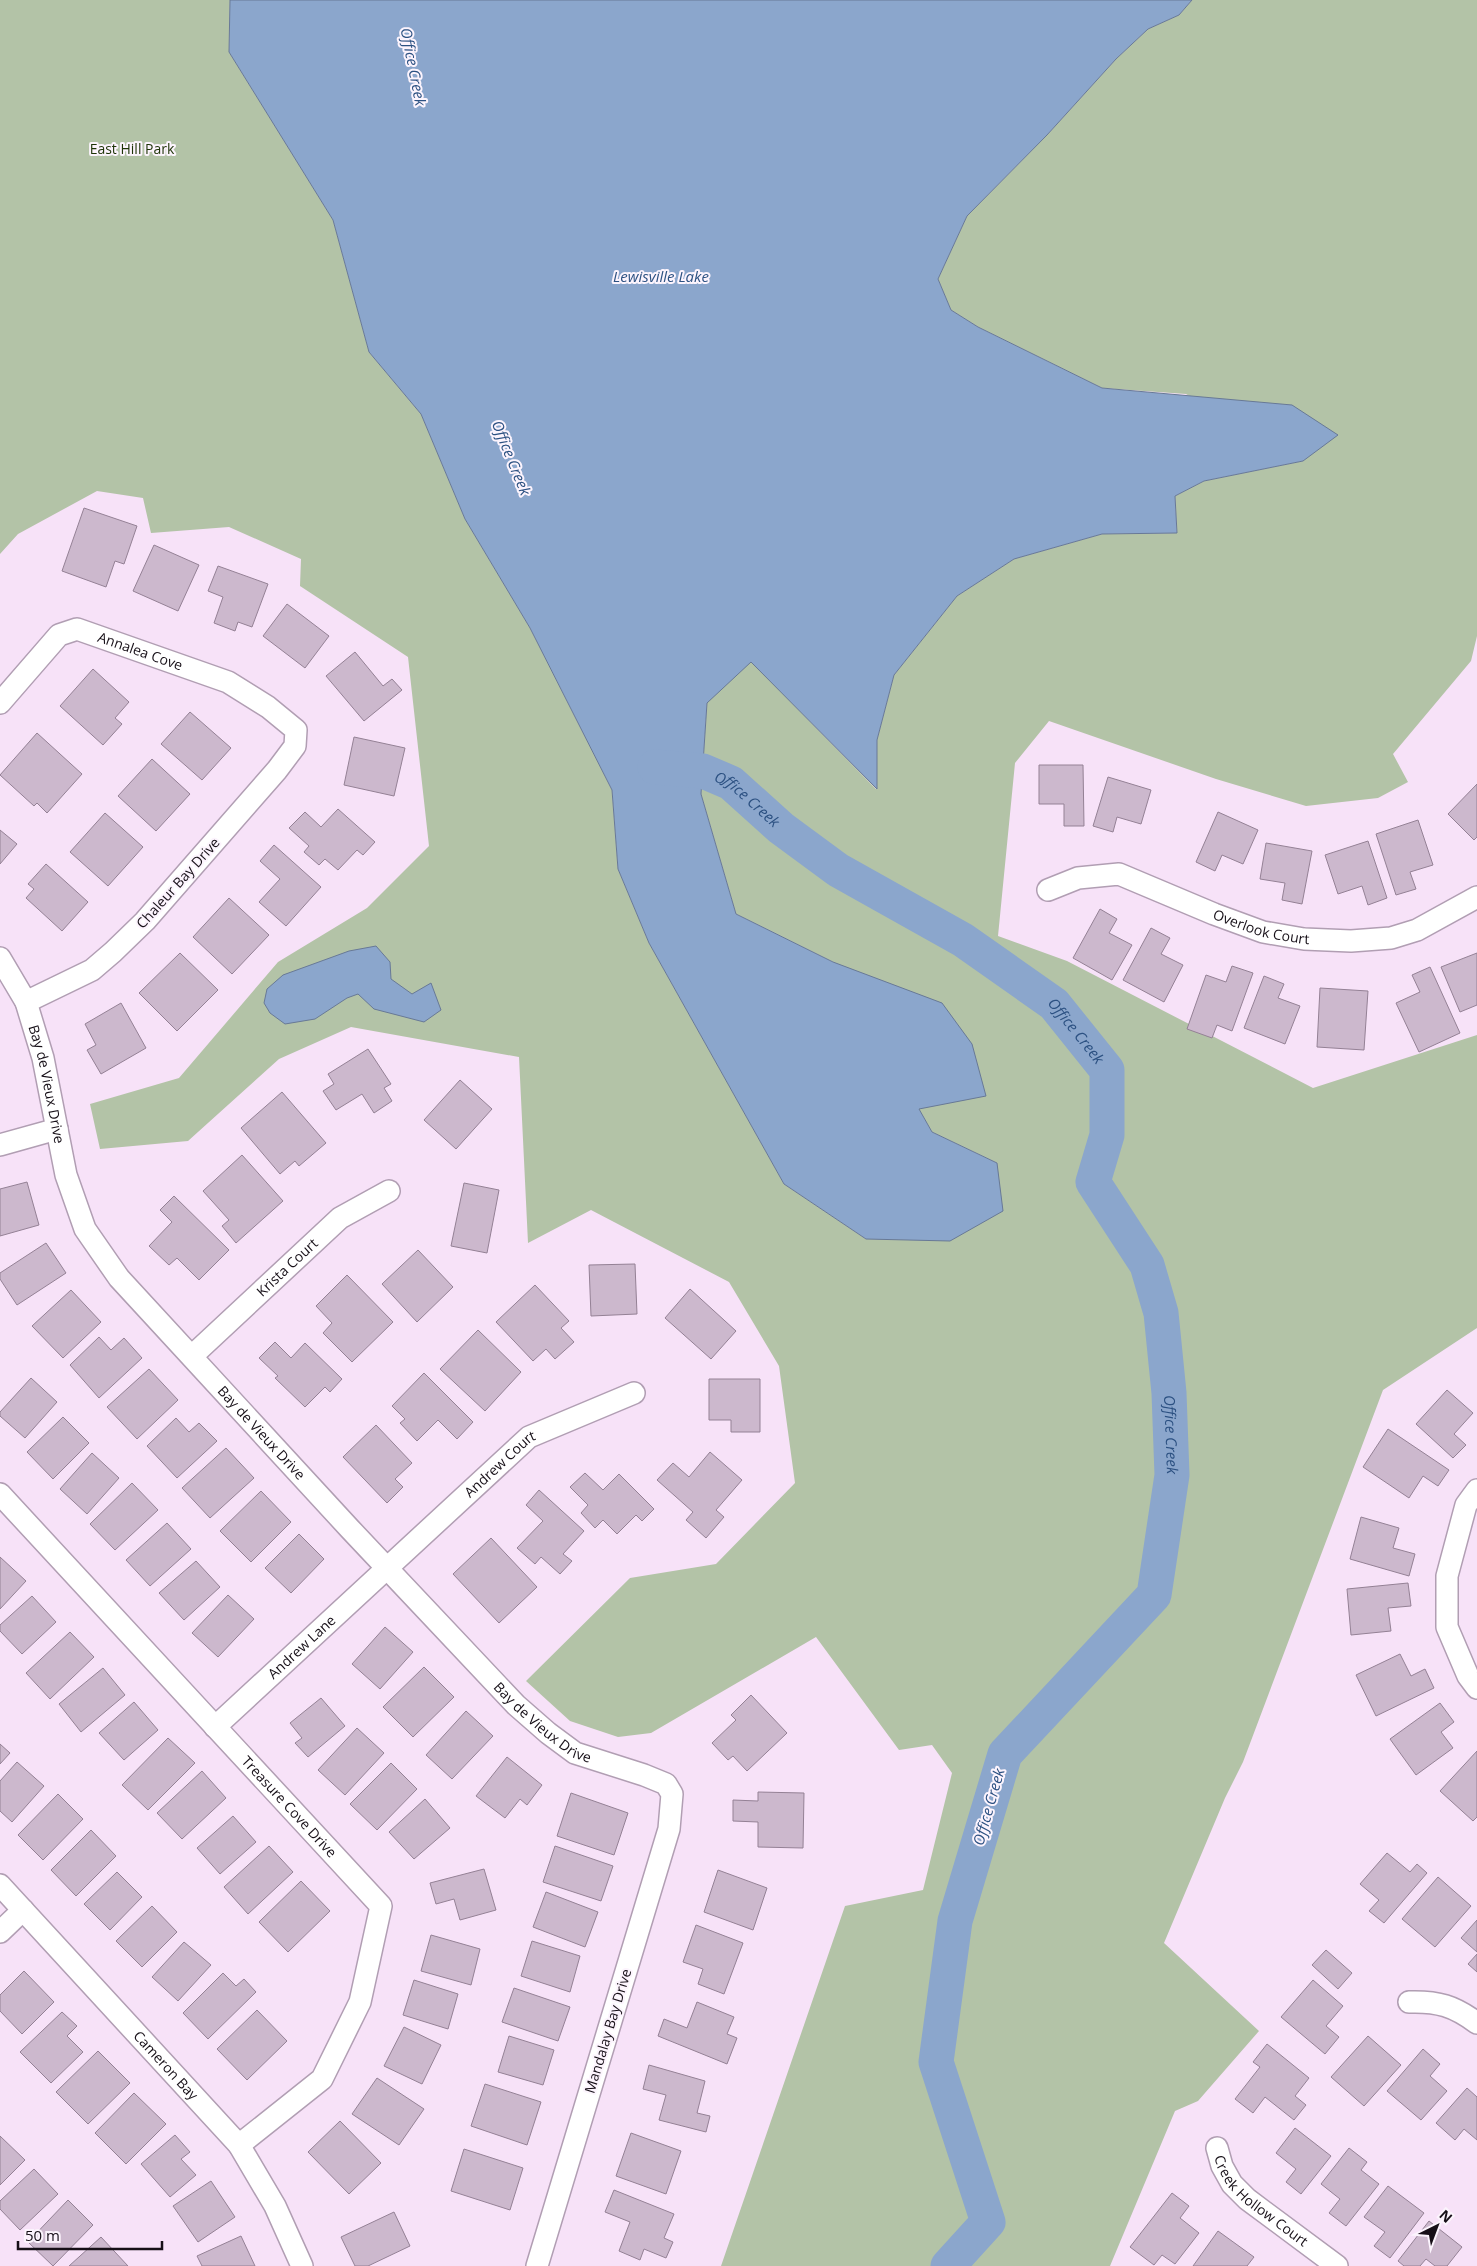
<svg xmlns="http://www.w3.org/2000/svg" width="1477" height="2266" font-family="'Open Sans',sans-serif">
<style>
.green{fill:#b3c3a7}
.water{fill:#8ba6cc;stroke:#687996}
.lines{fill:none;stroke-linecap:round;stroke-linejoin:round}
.river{stroke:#8ba6cc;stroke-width:35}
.building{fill:#ccb8cd;stroke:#948195}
.minor-casing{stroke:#b19eb3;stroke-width:24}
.minor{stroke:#fff;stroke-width:21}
.labels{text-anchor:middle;stroke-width:4;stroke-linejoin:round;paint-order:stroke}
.park-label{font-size:14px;fill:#1d3306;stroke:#fcf4fd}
.street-label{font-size:14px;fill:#160f17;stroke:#fcf4fd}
.water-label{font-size:15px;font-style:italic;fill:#2c5182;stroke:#fcf4fd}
</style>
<rect width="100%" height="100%" fill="#f7e2f8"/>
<polygon class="green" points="0,0 230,0 229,52 333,220 369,352 421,414 465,519 530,628 612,790 618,869 649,943 784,1184 866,1239 997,1163 932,1132 833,962 736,914 701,794 707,702 751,661 876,789 877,740 894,675 957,596 1014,559 1102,534 1177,533 1175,496 1204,481 1303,461 1186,394 1102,388 978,327 951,310 938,279 967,216 1047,135 1116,59 1148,29 1179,15 1192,0 1477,0 1477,636 1471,661 1393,754 1408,782 1378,798 1306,806 1216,779 1049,721 1015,763 998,936 1067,961 1313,1088 1477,1035 1477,1328 1383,1390 1243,1762 1225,1798 1164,1943 1259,2031 1198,2101 1175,2111 1110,2266 721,2266 845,1906 923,1890 952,1773 932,1745 899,1750 816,1637 651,1733 618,1737 570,1721 526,1681 630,1578 716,1564 795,1483 779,1366 729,1282 591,1210 528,1243 519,1057 351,1027 279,1059 188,1141 100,1149 90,1104 179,1078 278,962 367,908 429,846 408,657 300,586 301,559 229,527 151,533 143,498 97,491 18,534 0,554"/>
<g class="water">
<polygon points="230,0 1192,0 1179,15 1148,29 1116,59 1047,135 967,216 938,279 951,310 978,327 1102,388 1292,405 1338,435 1303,461 1204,481 1175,496 1177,533 1102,534 1014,559 957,596 894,675 877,740 877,789 751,662 707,703 701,794 736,914 833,962 942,1003 972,1044 986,1096 919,1109 932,1132 997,1163 1003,1211 950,1241 866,1239 784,1184 649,943 618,869 612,790 530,628 465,519 421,414 369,352 333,220 229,52"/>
<polygon points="376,946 390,962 391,979 412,994 431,983 441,1010 424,1022 374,1009 358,994 347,998 315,1019 285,1024 270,1013 264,1003 267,989 283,975 349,951"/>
</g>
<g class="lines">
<path class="river" id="s1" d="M655,767L703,771L731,783L781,828L838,870L963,940L1054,1004L1107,1070V1135L1093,1182L1147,1265L1161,1313L1169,1393L1172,1475L1154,1595L1005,1754L955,1921L936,2062L988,2222L948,2266"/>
</g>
<g class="building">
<polygon points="84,508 137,526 124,564 115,561 106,587 62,571"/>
<polygon points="154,545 199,565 178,611 133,591"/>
<polygon points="218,566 268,584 252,627 238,622 235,631 214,623 223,597 208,591"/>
<polygon points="287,604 329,636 305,668 263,636"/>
<polygon points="355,652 383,686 392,679 402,690 364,721 326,676"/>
<polygon points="93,669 129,702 115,718 122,724 103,745 60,706"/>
<polygon points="190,712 231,748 202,780 161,744"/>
<polygon points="37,733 82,774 47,813 37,803 34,806 0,775"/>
<polygon points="354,737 405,748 394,796 344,785"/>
<polygon points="152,759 190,794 156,831 118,796"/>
<polygon points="1039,765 1083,765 1084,826 1064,826 1064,804 1039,804"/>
<polygon points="1108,777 1151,790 1141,824 1117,817 1113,832 1093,826"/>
<polygon points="1477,784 1477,837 1474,840 1448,814"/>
<polygon points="338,809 375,842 363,855 357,850 338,870 325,859 319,865 304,852 309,846 289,828 305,812 321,827"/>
<polygon points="1218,812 1258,830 1243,864 1222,855 1215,871 1196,862"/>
<polygon points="105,813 143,847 108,886 70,852"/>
<polygon points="1418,820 1433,865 1410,872 1416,889 1396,895 1376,834"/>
<polygon points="0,830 17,844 0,864"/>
<polygon points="1368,841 1387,898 1368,905 1362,886 1338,894 1325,855"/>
<polygon points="1266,843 1312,851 1302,904 1282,900 1285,883 1260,879"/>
<polygon points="274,845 321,887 286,926 259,902 280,879 260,861"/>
<polygon points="46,864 88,902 62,931 26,898 34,889 28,884"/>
<polygon points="229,898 269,935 232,974 193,937"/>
<polygon points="1100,909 1117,919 1109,933 1132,945 1112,980 1073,958"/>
<polygon points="1151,928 1170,938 1161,954 1183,965 1164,1002 1123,980"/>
<polygon points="180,953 218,990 177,1031 139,993"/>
<polygon points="1477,953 1477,1005 1460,1012 1441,967"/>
<polygon points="1232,966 1253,973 1232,1031 1217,1025 1212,1038 1187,1029 1206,975 1226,982"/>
<polygon points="1430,967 1460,1033 1419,1052 1396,1003 1420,992 1412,975"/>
<polygon points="1264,976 1284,984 1278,998 1300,1006 1285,1044 1244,1028"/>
<polygon points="1320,988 1368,991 1364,1050 1317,1047"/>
<polygon points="121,1003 146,1048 101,1074 87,1050 96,1045 85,1024"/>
<polygon points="368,1049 391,1084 384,1088 392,1101 374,1113 362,1094 336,1110 323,1091 334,1084 328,1074"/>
<polygon points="460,1080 492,1109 456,1149 424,1120"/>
<polygon points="282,1092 326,1143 299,1166 295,1161 280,1174 241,1128"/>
<polygon points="242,1155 283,1201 236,1243 222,1226 229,1220 203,1191"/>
<polygon points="27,1182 39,1225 0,1236 0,1189"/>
<polygon points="464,1183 499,1190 487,1253 451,1246"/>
<polygon points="174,1196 229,1250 199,1280 177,1258 169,1265 149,1246 172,1222 160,1210"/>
<polygon points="46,1243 66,1273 17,1305 0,1279 0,1273"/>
<polygon points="418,1250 453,1287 417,1322 382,1284"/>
<polygon points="635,1264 637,1314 591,1316 589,1265"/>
<polygon points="347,1275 393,1322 352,1362 323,1333 332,1323 316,1306"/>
<polygon points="535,1285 569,1321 561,1328 574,1342 555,1359 546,1349 533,1361 496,1322"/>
<polygon points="690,1289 736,1331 711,1359 665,1318"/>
<polygon points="71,1290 101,1322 63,1358 32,1326"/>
<polygon points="478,1330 521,1372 485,1411 440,1369"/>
<polygon points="99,1337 111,1350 124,1338 142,1358 99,1398 70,1365"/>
<polygon points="275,1342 291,1358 305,1343 342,1379 330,1392 325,1387 305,1407 275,1378 278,1376 259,1358"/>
<polygon points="149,1369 178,1400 137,1439 107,1407"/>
<polygon points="424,1373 473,1422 457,1439 438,1420 417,1441 400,1423 405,1419 392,1406"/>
<polygon points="31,1378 57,1402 25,1438 0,1416 0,1412"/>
<polygon points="709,1379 760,1379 760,1432 731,1432 731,1420 709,1420"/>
<polygon points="1447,1390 1473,1413 1454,1434 1466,1445 1453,1458 1416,1424"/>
<polygon points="63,1417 89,1443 53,1479 27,1452"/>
<polygon points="176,1418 189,1432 199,1423 217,1441 177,1478 147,1446"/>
<polygon points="376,1425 412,1463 395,1479 403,1487 387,1503 343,1457"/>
<polygon points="1388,1429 1449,1470 1438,1486 1423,1476 1409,1498 1363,1467"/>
<polygon points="226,1448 254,1478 210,1518 182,1488"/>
<polygon points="710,1452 742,1480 716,1510 724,1517 706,1538 686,1520 693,1512 657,1480 673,1463 689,1477"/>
<polygon points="92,1453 119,1478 87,1514 60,1489"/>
<polygon points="585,1473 603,1490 619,1474 654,1509 642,1521 636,1515 617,1534 603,1520 595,1528 581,1513 588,1505 570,1487"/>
<polygon points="132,1483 158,1510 115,1550 90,1524"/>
<polygon points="539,1490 584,1531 563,1554 572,1561 560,1574 541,1557 535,1564 517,1548 543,1521 526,1505"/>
<polygon points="261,1491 291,1522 251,1562 220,1531"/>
<polygon points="1361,1517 1399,1528 1393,1548 1415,1554 1409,1576 1350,1559"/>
<polygon points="167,1523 191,1549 150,1586 126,1560"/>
<polygon points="299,1534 324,1559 291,1593 265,1568"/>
<polygon points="491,1538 537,1587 499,1623 453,1574"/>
<polygon points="0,1557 26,1581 0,1609"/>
<polygon points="196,1561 220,1587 184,1620 159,1593"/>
<polygon points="1408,1583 1411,1606 1388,1608 1391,1631 1351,1635 1347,1589"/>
<polygon points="228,1595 254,1619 218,1657 192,1633"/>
<polygon points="32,1596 56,1622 22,1654 0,1631 0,1625"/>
<polygon points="385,1627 413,1652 380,1689 352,1664"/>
<polygon points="70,1632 94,1657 50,1699 26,1673"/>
<polygon points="1400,1654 1411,1676 1425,1669 1434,1688 1376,1716 1356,1675"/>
<polygon points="424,1667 454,1697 413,1737 383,1707"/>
<polygon points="103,1668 125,1695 81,1732 59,1704"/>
<polygon points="751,1695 787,1733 747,1771 733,1756 728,1760 712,1743 736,1720 731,1715"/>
<polygon points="321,1698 345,1726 308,1757 295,1743 302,1738 290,1723"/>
<polygon points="134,1702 158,1730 124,1760 99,1733"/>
<polygon points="1440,1703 1454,1722 1441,1732 1453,1748 1416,1775 1390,1739"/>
<polygon points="466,1711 493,1736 452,1779 426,1755"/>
<polygon points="357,1728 384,1753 345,1795 318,1770"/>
<polygon points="168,1738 195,1763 148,1810 122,1785"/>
<polygon points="0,1744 10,1753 0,1764"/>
<polygon points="1477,1751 1477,1817 1473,1821 1440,1791"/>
<polygon points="507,1757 542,1785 527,1805 520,1799 505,1818 476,1796"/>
<polygon points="17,1762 44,1786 12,1822 0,1811 0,1781"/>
<polygon points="391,1763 417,1789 377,1830 350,1804"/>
<polygon points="202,1771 226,1798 182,1839 157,1813"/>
<polygon points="758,1792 804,1793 803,1848 758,1847 758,1822 733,1821 733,1800 758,1801"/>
<polygon points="571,1793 628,1813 614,1855 557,1836"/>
<polygon points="58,1794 83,1819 43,1860 18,1835"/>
<polygon points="425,1799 450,1828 414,1859 389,1832"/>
<polygon points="233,1816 256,1842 220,1874 197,1848"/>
<polygon points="91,1830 116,1856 76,1896 51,1870"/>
<polygon points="269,1846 293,1872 248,1914 224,1887"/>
<polygon points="555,1846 613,1866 601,1901 543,1882"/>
<polygon points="1387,1853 1410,1872 1417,1864 1427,1873 1384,1923 1369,1911 1379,1900 1360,1884"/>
<polygon points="484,1869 496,1910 460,1920 454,1899 436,1904 430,1883"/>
<polygon points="718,1870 767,1888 753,1930 704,1912"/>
<polygon points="117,1872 142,1897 110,1930 84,1904"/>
<polygon points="1438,1877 1471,1906 1435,1947 1402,1919"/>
<polygon points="301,1881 330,1911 288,1952 259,1922"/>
<polygon points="546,1892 598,1912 585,1947 533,1927"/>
<polygon points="152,1906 177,1932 142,1967 116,1941"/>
<polygon points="1477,1920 1477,1952 1461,1938"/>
<polygon points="696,1925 743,1943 724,1994 698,1984 703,1969 683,1962"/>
<polygon points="431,1935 480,1949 471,1985 421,1971"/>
<polygon points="532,1941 580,1956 570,1992 521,1976"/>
<polygon points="184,1942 211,1965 178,2001 152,1977"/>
<polygon points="1326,1950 1352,1973 1338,1989 1312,1965"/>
<polygon points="1477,1954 1477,1972 1468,1964"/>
<polygon points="24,1971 54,2002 22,2034 0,2011 0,1995"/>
<polygon points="223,1973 236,1986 244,1979 256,1992 208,2039 183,2013"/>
<polygon points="414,1980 458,1994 448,2029 403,2015"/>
<polygon points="1313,1980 1343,2006 1326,2026 1339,2037 1325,2054 1281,2017"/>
<polygon points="514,1988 570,2007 558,2041 502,2022"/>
<polygon points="697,2002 734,2017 727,2034 737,2038 727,2064 658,2036 664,2019 687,2028"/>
<polygon points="257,2010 287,2041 247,2080 217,2049"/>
<polygon points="62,2012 77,2026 67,2036 83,2052 51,2083 20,2052"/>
<polygon points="404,2027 441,2045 422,2084 384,2066"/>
<polygon points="509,2036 554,2050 543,2085 498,2072"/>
<polygon points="1368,2036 1401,2065 1364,2106 1331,2077"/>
<polygon points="1267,2044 1309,2078 1295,2096 1306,2105 1294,2120 1265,2097 1253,2113 1235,2099 1260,2067 1253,2062"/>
<polygon points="1423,2049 1440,2064 1430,2076 1447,2091 1421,2120 1387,2091"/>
<polygon points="98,2051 130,2083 88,2124 56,2092"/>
<polygon points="649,2065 705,2081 697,2113 710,2116 706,2132 659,2120 666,2095 643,2089"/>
<polygon points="377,2078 424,2109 399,2145 352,2114"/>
<polygon points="485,2084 541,2102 527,2145 471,2126"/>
<polygon points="1467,2088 1477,2097 1477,2140 1464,2129 1455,2140 1436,2123"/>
<polygon points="134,2093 166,2124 126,2164 95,2133"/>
<polygon points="340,2121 381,2163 349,2194 308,2152"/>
<polygon points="1295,2128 1331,2156 1301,2194 1286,2182 1296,2169 1276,2153"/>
<polygon points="631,2133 681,2151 666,2194 616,2176"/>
<polygon points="175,2135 190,2152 181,2159 196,2175 170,2197 141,2164"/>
<polygon points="0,2136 25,2160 0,2185"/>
<polygon points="1349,2148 1367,2162 1361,2170 1379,2184 1346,2226 1329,2213 1340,2199 1321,2184"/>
<polygon points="464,2149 523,2168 510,2210 451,2191"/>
<polygon points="34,2169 58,2194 20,2230 0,2209 0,2201"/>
<polygon points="211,2181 235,2217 198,2242 173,2206"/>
<polygon points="1388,2186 1424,2213 1390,2258 1374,2246 1385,2232 1364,2217"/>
<polygon points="614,2190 674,2214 664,2238 673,2242 666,2258 644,2249 640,2260 619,2251 630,2222 605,2212"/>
<polygon points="1172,2193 1189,2206 1180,2218 1199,2233 1175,2264 1162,2255 1154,2265 1130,2247"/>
<polygon points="68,2200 93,2225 53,2266 28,2242"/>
<polygon points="394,2212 410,2246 368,2266 355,2266 341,2237"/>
<polygon points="1429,2221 1462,2247 1447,2266 1435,2266 1426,2259 1420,2266 1404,2266 1398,2261"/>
<polygon points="1218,2231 1254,2257 1247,2266 1193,2266"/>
<polygon points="241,2236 255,2266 202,2266 197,2256"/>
<polygon points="101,2237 128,2266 69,2266"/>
</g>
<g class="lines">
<g class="minor-casing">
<g id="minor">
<path id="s2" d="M0,703L59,635L77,629L228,682L268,707L296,730L295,746L277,770L145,921L113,952L92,970L26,1002"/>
<path id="s3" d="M1048,890L1078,878L1119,874L1214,914L1263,932L1304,939L1351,941L1391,938L1417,930L1477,897"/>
<path id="s4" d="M0,958L26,1002L43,1058L66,1175L85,1229L119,1278L350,1529L516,1705L548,1733L575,1753L644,1775L666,1784L672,1794L669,1829L537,2266"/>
<polyline points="0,1145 57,1129"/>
<path id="s5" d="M192,1356L340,1218L389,1191"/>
<polyline points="1477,1490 1466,1505 1447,1576 1447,1627 1468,1676 1477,1688"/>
<path id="s6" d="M0,1494L381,1906L360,2002L322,2079L239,2145"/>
<path id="s7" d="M215,1727L529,1437L634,1393"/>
<path id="s8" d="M0,1885L239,2145L275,2206L302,2266"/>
<polyline points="0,1932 23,1910"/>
<path d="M1409,2002C1438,2001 1454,2006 1477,2023"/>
<path id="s9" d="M1217,2148L1222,2166L1232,2184L1247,2199L1337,2266"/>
</g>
</g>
<use href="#minor" class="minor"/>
</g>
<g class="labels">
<g class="park-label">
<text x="132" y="154">East Hill Park</text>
</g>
<g class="street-label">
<text dy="5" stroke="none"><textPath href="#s2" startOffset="176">Annalea Cove</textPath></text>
<text transform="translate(178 883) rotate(-48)" y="5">Chaleur Bay Drive</text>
<text dy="5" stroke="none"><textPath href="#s3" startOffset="226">Overlook Court</textPath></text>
<text dy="5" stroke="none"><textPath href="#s4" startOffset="136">Bay de Vieux Drive</textPath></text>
<text dy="5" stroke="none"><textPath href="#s5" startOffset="130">Krista Court</textPath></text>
<text dy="5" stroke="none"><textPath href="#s4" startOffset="556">Bay de Vieux Drive</textPath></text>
<text dy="5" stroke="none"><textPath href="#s7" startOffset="388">Andrew Court</textPath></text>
<text dy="5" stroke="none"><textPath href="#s7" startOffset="118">Andrew Lane</textPath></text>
<text dy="5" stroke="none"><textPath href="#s4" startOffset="961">Bay de Vieux Drive</textPath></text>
<text dy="5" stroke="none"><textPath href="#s6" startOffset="426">Treasure Cove Drive</textPath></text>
<text transform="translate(608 2031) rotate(-73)" y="5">Mandalay Bay Drive</text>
<text dy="5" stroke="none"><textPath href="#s8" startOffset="245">Cameron Bay</textPath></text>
<text dy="5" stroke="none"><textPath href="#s9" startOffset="71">Creek Hollow Court</textPath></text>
</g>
<g class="water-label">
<text transform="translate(413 67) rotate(79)" y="5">Office Creek</text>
<text x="661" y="282">Lewisville Lake</text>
<text transform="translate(511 458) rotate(68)" y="5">Office Creek</text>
<text dy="5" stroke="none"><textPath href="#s1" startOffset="101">Office Creek</textPath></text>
<text dy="5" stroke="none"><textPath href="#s1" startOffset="506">Office Creek</textPath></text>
<text dy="5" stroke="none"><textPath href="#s1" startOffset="941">Office Creek</textPath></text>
<text transform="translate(989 1807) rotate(-74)" y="5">Office Creek</text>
</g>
</g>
<g transform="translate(1437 2226) rotate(42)" stroke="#fcf4fd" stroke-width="4" paint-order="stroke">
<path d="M0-4L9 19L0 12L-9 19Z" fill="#160f17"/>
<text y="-8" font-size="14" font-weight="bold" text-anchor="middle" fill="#160f17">N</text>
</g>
<path d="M18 2241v8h144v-8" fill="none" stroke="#160f17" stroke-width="2.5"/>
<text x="25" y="2241" font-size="15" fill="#160f17" stroke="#fcf4fd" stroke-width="4" paint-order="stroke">50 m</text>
</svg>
